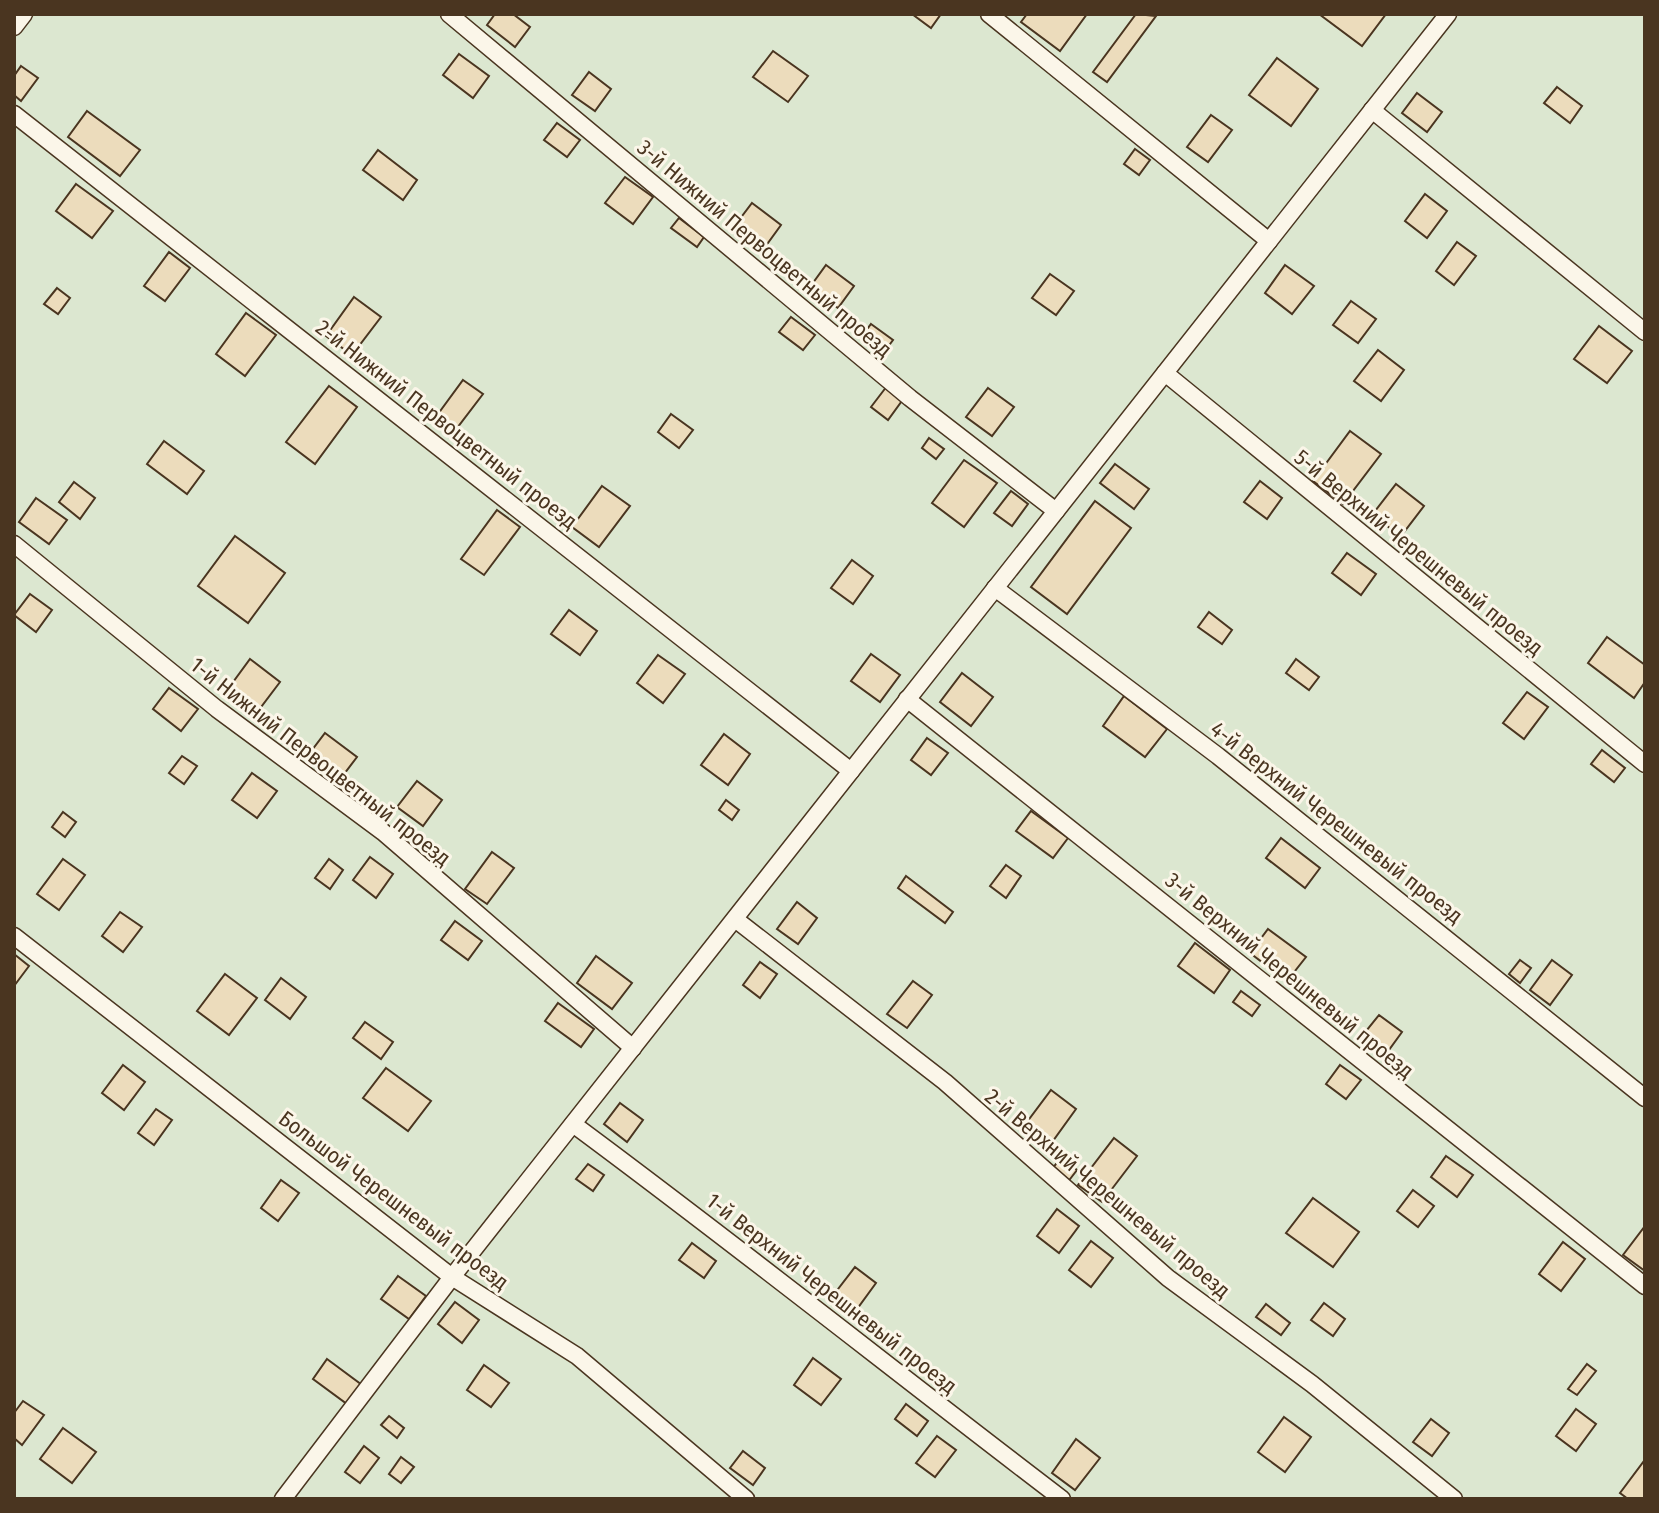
<svg xmlns="http://www.w3.org/2000/svg" width="1659" height="1513" font-family="'Fira Sans Condensed',sans-serif">
<style>
.green{fill:#dce7d0;stroke:#887966;stroke-width:2}
.building{fill:#ecdcbc;stroke:#4a3520;stroke-width:2}
.lines{fill:none;stroke-linecap:round;stroke-linejoin:round}
.lane-casing{stroke:#4a3520;stroke-width:19}
.lane{stroke:#fbf6e9;stroke-width:16}
.labels{text-anchor:middle;stroke-width:6;stroke-linejoin:round;paint-order:stroke}
.street-label{font-size:22px;fill:#4a3520;stroke:#fbf6e9}
</style>
<rect width="100%" height="100%" fill="#fbf6e9"/>
<rect class="green" x="14" y="14" width="1631" height="1485"/>
<g class="building">
<polygon points="495,14 513,14 530,27 515,47 487,25"/>
<polygon points="912,14 941,14 931,28"/>
<polygon points="1027,14 1087,14 1060,51 1021,22"/>
<polygon points="1136,14 1156,16 1107,82 1093,72"/>
<polygon points="1319,14 1386,14 1362,46"/>
<polygon points="773,51 808,76 788,102 753,77"/>
<polygon points="459,54 489,76 473,98 443,75"/>
<polygon points="1277,58 1318,89 1291,126 1249,95"/>
<polygon points="21,66 38,78 21,101 14,95 14,76"/>
<polygon points="589,72 611,89 595,111 572,95"/>
<polygon points="1557,87 1582,106 1570,123 1544,103"/>
<polygon points="1417,93 1442,112 1427,132 1402,113"/>
<polygon points="87,111 140,150 120,176 68,137"/>
<polygon points="1211,115 1232,130 1208,162 1187,147"/>
<polygon points="557,123 580,140 567,157 544,140"/>
<polygon points="1135,149 1150,160 1139,175 1124,164"/>
<polygon points="378,150 417,180 403,200 363,170"/>
<polygon points="625,177 653,197 633,224 605,203"/>
<polygon points="76,184 113,211 92,238 56,211"/>
<polygon points="1425,194 1447,211 1427,238 1405,221"/>
<polygon points="752,203 781,225 765,247 736,224"/>
<polygon points="679,218 704,237 697,247 671,228"/>
<polygon points="1457,242 1476,256 1454,285 1436,271"/>
<polygon points="169,252 190,268 165,301 144,286"/>
<polygon points="826,265 854,286 838,308 810,287"/>
<polygon points="1285,265 1314,286 1292,314 1265,293"/>
<polygon points="1050,274 1074,291 1056,315 1032,298"/>
<polygon points="57,288 70,298 58,314 44,304"/>
<polygon points="354,297 381,317 352,355 326,336"/>
<polygon points="1351,301 1376,319 1358,343 1333,325"/>
<polygon points="246,313 276,335 245,376 216,354"/>
<polygon points="791,317 815,335 803,350 779,332"/>
<polygon points="871,324 893,340 884,352 862,336"/>
<polygon points="1599,326 1632,351 1607,383 1574,359"/>
<polygon points="1378,350 1404,370 1381,401 1354,381"/>
<polygon points="463,380 483,394 457,428 438,414"/>
<polygon points="329,386 357,407 315,464 286,442"/>
<polygon points="887,386 904,398 888,420 871,407"/>
<polygon points="988,388 1014,407 992,436 966,417"/>
<polygon points="671,414 693,430 679,448 658,432"/>
<polygon points="1350,431 1381,454 1343,504 1313,481"/>
<polygon points="929,438 944,449 936,459 922,448"/>
<polygon points="164,441 204,471 187,494 147,464"/>
<polygon points="964,460 997,483 964,527 932,503"/>
<polygon points="1115,464 1149,489 1134,509 1100,483"/>
<polygon points="1260,481 1282,498 1267,519 1244,502"/>
<polygon points="74,482 95,498 80,519 59,502"/>
<polygon points="1396,484 1424,506 1401,536 1372,515"/>
<polygon points="602,486 630,506 599,547 572,527"/>
<polygon points="1011,491 1028,504 1012,526 994,513"/>
<polygon points="36,498 67,520 49,544 19,522"/>
<polygon points="1095,501 1131,528 1067,614 1031,587"/>
<polygon points="497,510 520,527 484,575 461,559"/>
<polygon points="235,536 285,573 248,623 198,586"/>
<polygon points="1347,553 1376,574 1361,595 1332,573"/>
<polygon points="852,560 873,576 853,604 831,588"/>
<polygon points="30,594 52,610 36,632 14,615"/>
<polygon points="569,610 597,631 580,655 551,634"/>
<polygon points="1209,612 1232,630 1222,644 1198,627"/>
<polygon points="1607,637 1645,665 1645,682 1634,698 1588,663"/>
<polygon points="871,654 900,675 880,702 851,681"/>
<polygon points="658,655 685,674 663,703 637,683"/>
<polygon points="250,659 280,682 258,711 228,689"/>
<polygon points="1296,659 1319,677 1309,690 1286,673"/>
<polygon points="962,673 993,697 971,726 940,702"/>
<polygon points="169,688 198,709 181,731 153,709"/>
<polygon points="1527,692 1548,707 1524,739 1503,723"/>
<polygon points="1124,696 1167,729 1145,757 1103,726"/>
<polygon points="325,733 357,757 338,782 306,758"/>
<polygon points="724,734 750,754 728,785 701,765"/>
<polygon points="927,738 948,753 931,775 911,760"/>
<polygon points="1602,750 1625,768 1614,782 1591,764"/>
<polygon points="182,756 197,766 184,784 169,773"/>
<polygon points="252,773 277,791 257,818 232,800"/>
<polygon points="417,781 442,800 423,826 397,807"/>
<polygon points="726,800 739,810 732,820 719,810"/>
<polygon points="1031,811 1068,838 1053,858 1016,831"/>
<polygon points="63,812 76,822 65,837 52,827"/>
<polygon points="1281,838 1320,868 1305,888 1266,858"/>
<polygon points="492,852 514,868 487,904 465,889"/>
<polygon points="370,857 393,874 376,898 353,880"/>
<polygon points="63,859 85,875 59,910 37,894"/>
<polygon points="329,859 343,870 330,889 315,878"/>
<polygon points="1006,865 1021,876 1006,898 990,886"/>
<polygon points="906,876 953,912 945,923 898,888"/>
<polygon points="797,902 817,918 798,944 777,929"/>
<polygon points="120,912 142,927 123,952 102,936"/>
<polygon points="455,921 482,941 468,960 441,940"/>
<polygon points="1268,929 1306,957 1287,981 1250,953"/>
<polygon points="1195,943 1230,970 1214,993 1178,966"/>
<polygon points="14,954 29,966 14,986"/>
<polygon points="596,956 632,983 612,1009 577,983"/>
<polygon points="1520,960 1531,968 1520,983 1509,974"/>
<polygon points="1552,960 1572,975 1550,1005 1530,990"/>
<polygon points="760,962 777,974 760,998 743,985"/>
<polygon points="225,974 257,998 229,1035 197,1011"/>
<polygon points="281,978 306,997 290,1019 265,1000"/>
<polygon points="913,981 932,995 907,1028 887,1014"/>
<polygon points="1241,991 1260,1005 1252,1016 1233,1002"/>
<polygon points="558,1003 594,1029 581,1047 545,1021"/>
<polygon points="1379,1015 1402,1032 1386,1054 1362,1036"/>
<polygon points="365,1022 393,1042 381,1059 353,1038"/>
<polygon points="123,1065 145,1082 124,1110 102,1093"/>
<polygon points="1340,1065 1361,1080 1346,1099 1326,1084"/>
<polygon points="386,1068 431,1101 408,1131 363,1098"/>
<polygon points="1051,1090 1076,1109 1050,1145 1024,1126"/>
<polygon points="620,1103 643,1120 627,1142 604,1124"/>
<polygon points="156,1109 172,1120 154,1145 138,1133"/>
<polygon points="1114,1138 1137,1156 1102,1202 1078,1185"/>
<polygon points="1446,1156 1473,1175 1457,1197 1431,1177"/>
<polygon points="1061,1158 1077,1170 1067,1183 1050,1171"/>
<polygon points="588,1164 604,1175 593,1191 576,1179"/>
<polygon points="281,1180 299,1193 278,1221 261,1208"/>
<polygon points="1413,1190 1434,1206 1418,1227 1397,1211"/>
<polygon points="1313,1198 1359,1232 1333,1267 1286,1233"/>
<polygon points="1057,1209 1079,1226 1059,1253 1037,1236"/>
<polygon points="1645,1226 1645,1271 1623,1255"/>
<polygon points="1091,1241 1113,1258 1091,1287 1069,1270"/>
<polygon points="1563,1242 1585,1259 1561,1291 1539,1274"/>
<polygon points="692,1243 716,1261 704,1278 679,1260"/>
<polygon points="855,1267 876,1283 857,1309 835,1293"/>
<polygon points="398,1276 426,1296 409,1319 381,1299"/>
<polygon points="455,1302 479,1320 462,1343 438,1324"/>
<polygon points="1324,1303 1345,1319 1333,1336 1311,1320"/>
<polygon points="1266,1304 1290,1323 1281,1335 1256,1317"/>
<polygon points="813,1358 841,1379 821,1405 794,1385"/>
<polygon points="327,1359 362,1385 347,1404 313,1379"/>
<polygon points="1587,1364 1596,1371 1577,1395 1568,1389"/>
<polygon points="484,1365 509,1383 491,1407 467,1390"/>
<polygon points="23,1401 44,1415 22,1445 14,1438 14,1413"/>
<polygon points="906,1404 928,1421 917,1436 895,1419"/>
<polygon points="1576,1409 1596,1424 1576,1451 1556,1436"/>
<polygon points="389,1416 404,1428 397,1438 381,1425"/>
<polygon points="1284,1417 1311,1437 1285,1472 1258,1452"/>
<polygon points="1431,1419 1449,1433 1432,1456 1413,1442"/>
<polygon points="63,1428 96,1452 72,1483 40,1459"/>
<polygon points="937,1436 956,1450 935,1477 916,1463"/>
<polygon points="1076,1439 1100,1458 1075,1490 1052,1473"/>
<polygon points="364,1446 379,1458 360,1483 345,1472"/>
<polygon points="743,1451 765,1468 753,1485 730,1468"/>
<polygon points="401,1457 414,1467 401,1483 389,1474"/>
<polygon points="1644,1461 1645,1499 1628,1499 1620,1493"/>
</g>
<g class="lines">
<g class="lane-casing">
<g id="lane">
<polyline points="449,14 910,398 1056,511"/>
<polyline points="989,14 1269,241"/>
<polyline points="14,27 24,14"/>
<polyline points="1372,110 1645,332"/>
<polyline points="14,114 851,771"/>
<polyline points="1165,373 1645,764"/>
<polyline points="14,544 217,709 383,832 633,1048"/>
<polyline points="995,588 1218,756 1645,1098"/>
<polyline points="907,699 1645,1286"/>
<polyline points="735,919 945,1082 1168,1278 1312,1384 1454,1499"/>
<polyline points="14,936 452,1277 577,1356 746,1499"/>
<path d="M573,1124C738,1246 898,1374 1062,1499"/>
<polyline points="283,1499 452,1277 1448,14"/>
</g>
</g>
<use href="#lane" class="lane"/>
</g>
<g class="labels">
<g class="street-label">
<text transform="translate(765 248) rotate(40)" y="8">3-й Нижний Первоцветный проезд</text>
<text transform="translate(447 424) rotate(38)" y="8">2-й Нижний Первоцветный проезд</text>
<text transform="translate(1419 552) rotate(39)" y="8">5-й Верхний Черешневый проезд</text>
<text transform="translate(321 761) rotate(38)" y="8">1-й Нижний Первоцветный проезд</text>
<text transform="translate(1337 822) rotate(38)" y="8">4-й Верхний Черешневый проезд</text>
<text transform="translate(1290 975) rotate(39)" y="8">3-й Верхний Черешневый проезд</text>
<text transform="translate(1108 1193) rotate(40)" y="8">2-й Верхний Черешневый проезд</text>
<text transform="translate(394 1200) rotate(37)" y="8">Большой Черешневый проезд</text>
<text transform="translate(832 1293) rotate(38)" y="8">1-й Верхний Черешневый проезд</text>
</g>
</g>
<rect width="1659" height="1513" fill="none" stroke="#4a3520" stroke-width="32"/>
</svg>
